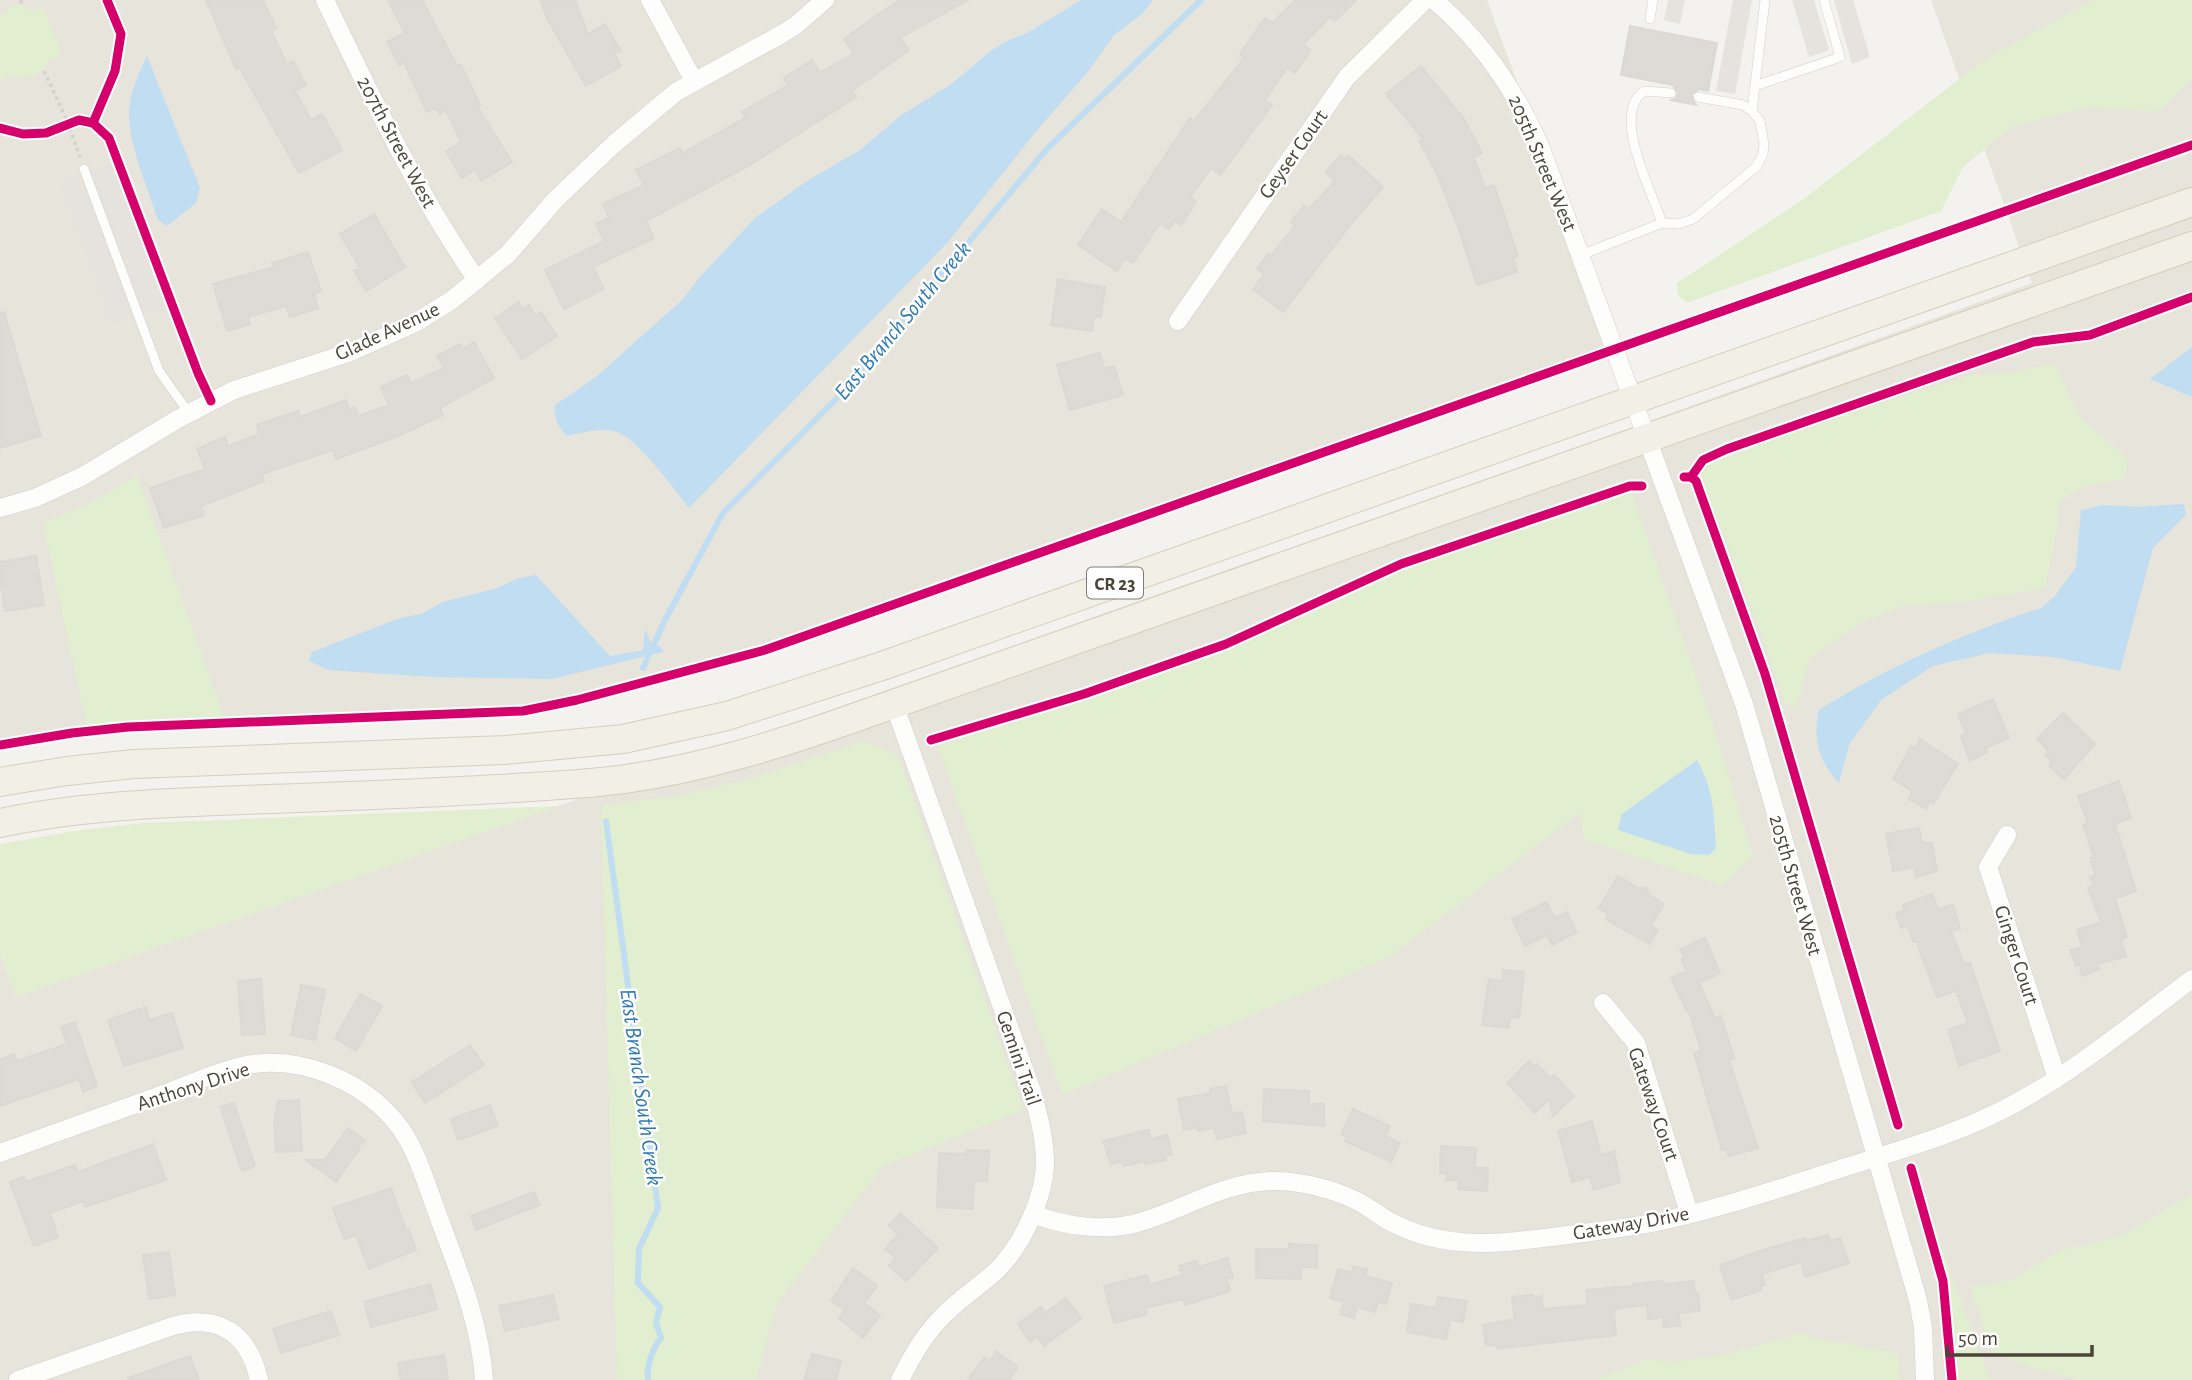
<svg xmlns="http://www.w3.org/2000/svg" width="2192" height="1380" font-family="'Alegreya Sans',sans-serif">
<style>
.residential{fill:#e7e4dc}
.green{fill:#e1eecf}
.parking{fill:#e6e3df}
.water{fill:#c0ddf1}
.lines{fill:none;stroke-linecap:round;stroke-linejoin:round}
.stream{stroke:#c0ddf1;stroke-width:6}
.building{fill:#dedbd6;stroke:#dcd9d4;stroke-width:2}
.service-casing{stroke:#d2d0cb;stroke-width:10}
.minor-casing{stroke:#d2d0cb;stroke-width:19}
.primary-casing{stroke:#d6cebb;stroke-width:30}
.path{stroke:#d3d2cc;stroke-width:3.5;stroke-dasharray:3.5 3.5;stroke-linecap:butt}
.service{stroke:#fdfdfc;stroke-width:9}
.minor{stroke:#fdfdfc;stroke-width:18}
.primary{stroke:#f2efe6;stroke-width:28}
.cycleway-casing{stroke:#fff;stroke-width:13}
.cycleway{stroke:#d6006c;stroke-width:9}
.labels{text-anchor:middle;stroke-width:5;stroke-linejoin:round;paint-order:stroke}
.shield{fill:#fff;stroke:#817c74;stroke-width:2}
.shield-label{font-size:19px;font-weight:bold;fill:#4b4439}
.street-label{font-size:21px;fill:#4b4439;stroke:#fff}
.water-label{font-size:23px;font-style:italic;fill:#2e7ab2;stroke:#fff}
</style>
<rect width="100%" height="100%" fill="#f4f2ee"/>
<g class="residential">
<polygon points="0,0 1487,0 1615,349 753,649 568,698 521,707 478,710 128,727 72,733 0,745"/>
<polygon points="1931,0 2192,0 2192,1380 0,1380 0,953 16,997 1641,424 2032,283"/>
</g>
<g class="green">
<polygon points="2093,0 2192,0 2192,79 2158,112 2091,107 2013,126 1963,167 1941,211 1687,303 1678,296 1677,283 1805,198 1984,60"/>
<path d="M14,5H22L32,10L41,8L45,12L61,51L58,57L49,60C37,84 21,72 0,80V16Z"/>
<polygon points="2055,363 2078,415 2128,458 2125,478 2089,485 2059,501 2058,521 2045,588 1954,603 1904,605 1859,624 1809,659 1797,707 1784,703 1767,650 1701,476 1709,464 1822,420 1972,375 2013,372"/>
<polygon points="137,476 225,719 87,727 43,523 85,506"/>
<polygon points="1631,491 1713,725 1753,855 1723,886 1584,839 1580,812 1390,957 1062,1095 937,744 1004,724 1241,642 1394,573 1568,511"/>
<polygon points="861,742 887,749 899,758 1024,1110 882,1167 777,1304 756,1380 617,1380 601,805 672,797 746,780"/>
<polygon points="559,806 16,997 0,953 0,844 81,830 144,823"/>
<polygon points="2192,1194 2192,1380 2083,1380 2041,1371 1992,1353 1970,1287 2012,1280 2059,1251 2121,1236"/>
<polygon points="1925,1202 1990,1380 1955,1380 1950,1308"/>
<polygon points="1800,1334 1898,1354 1900,1380 1597,1380 1646,1359 1675,1362 1723,1355"/>
</g>
<g class="parking">
<polygon points="1668,0 1685,0 1680,24 1664,20"/>
<polygon points="1733,0 1752,0 1735,94 1716,91"/>
<polygon points="1792,0 1814,0 1829,50 1809,57"/>
<polygon points="1834,0 1853,0 1870,57 1852,64"/>
<polygon points="113,164 164,305 112,324 61,183"/>
</g>
<g class="water">
<path d="M1081,0H1153L1142,14L1114,35L1087,73L1038,129L948,242L689,508C674,489 638,439 617,432C601,427 582,433 567,436C558,427 554,418 555,405L596,377L682,300L700,277L756,217L810,179L860,150L900,116L950,85L992,50L1011,39L1027,33Z"/>
<path d="M147,56L200,188L196,203L167,226L158,220C148,188 129,147 129,113C129,94 139,73 147,56Z"/>
<polygon points="2192,347 2192,397 2150,379"/>
<path d="M2184,504L2186,515L2153,548L2120,671L2054,657L1990,653L1933,666L1881,700L1849,745L1839,783C1819,762 1812,738 1819,710C1889,666 1963,634 2041,608L2055,596L2076,567L2081,510L2102,505L2137,507Z"/>
<polygon points="536,575 610,656 643,650 645,629 650,641 660,646 663,652 552,679 432,677 329,670 309,661 312,652 400,618 421,614 443,602 497,588 519,578"/>
<path d="M1697,760C1714,790 1714,814 1716,848L1709,855L1691,854L1618,830L1622,814Z"/>
</g>
<g class="lines">
<g class="stream">
<polyline points="643,668 666,618 723,513 840,395 1047,149 1201,0"/>
<path d="M606,821L658,1208L639,1249L638,1283L660,1307L656,1323L661,1338C653,1347 646,1367 648,1380"/>
</g>
</g>
<g class="building">
<polygon points="206,0 263,0 276,28 271,31 287,64 293,61 306,85 295,91 311,120 322,114 342,150 299,173 239,67 236,69"/>
<polygon points="388,0 422,0 457,66 461,65 480,105 477,106 512,162 481,181 475,170 462,178 446,151 461,142 446,110 439,114 436,108 427,112 404,63 399,65 387,42 405,33"/>
<polygon points="540,0 575,0 588,34 605,24 621,51 614,54 621,66 586,86 549,22"/>
<polygon points="899,0 968,0 900,38 909,50 852,91 856,97 750,165 646,221 654,238 593,267 604,289 564,309 545,270 604,241 596,224 609,218 603,204 644,185 636,170 680,148 682,153 745,118 742,112 788,85 784,78 812,60 820,73 854,53 844,39"/>
<polygon points="1295,0 1356,0 1335,21 1330,17 1303,44 1311,50 1295,73 1287,68 1265,100 1272,105 1220,175 1211,168 1190,197 1196,202 1181,225 1175,220 1169,229 1160,223 1133,263 1125,258 1117,271 1078,245 1102,209 1121,222 1190,118 1194,121 1244,58 1240,54 1265,18 1272,23"/>
<polygon points="1630,26 1717,43 1708,91 1699,89 1691,95 1696,105 1670,100 1675,99 1678,94 1673,85 1621,75"/>
<polygon points="1421,66 1464,119 1482,153 1474,158 1485,188 1494,185 1518,256 1513,258 1517,272 1477,285 1458,227 1437,174 1419,141 1423,139 1386,94"/>
<polygon points="1341,155 1345,159 1348,155 1383,187 1351,224 1283,312 1253,289 1264,274 1257,269 1269,253 1272,255 1295,225 1291,222 1304,205 1309,209 1312,206 1335,181 1325,172"/>
<polygon points="374,214 405,267 366,291 354,271 360,268 340,234"/>
<polygon points="308,252 321,291 314,294 318,308 290,317 286,306 248,317 250,324 227,331 213,284 274,267 272,263"/>
<polygon points="1058,279 1105,287 1101,317 1094,316 1092,331 1051,325"/>
<polygon points="519,302 523,309 529,305 535,316 541,312 557,336 522,359 495,318"/>
<polygon points="4,312 41,436 0,448 0,313"/>
<polygon points="474,342 494,378 440,408 443,415 396,437 336,459 333,450 262,474 264,481 201,506 204,515 164,528 150,488 205,469 197,449 225,437 228,446 259,434 257,425 298,411 300,417 346,400 349,409 355,407 358,416 389,405 381,387 407,375 411,383 444,368 437,356 460,344 463,349"/>
<polygon points="1100,353 1104,369 1114,366 1123,395 1070,410 1057,365"/>
<polygon points="36,556 44,605 5,611 0,579 0,562"/>
<polygon points="1993,699 2009,738 1985,748 1987,752 1970,761 1961,736 1966,734 1958,714"/>
<polygon points="2063,713 2095,744 2064,779 2049,766 2052,762 2045,755 2048,750 2037,739"/>
<polygon points="1920,739 1958,764 1933,804 1930,801 1926,809 1909,799 1912,791 1893,779 1911,746 1916,749"/>
<polygon points="2119,781 2131,818 2115,824 2136,891 2115,899 2127,937 2121,940 2126,956 2098,964 2100,969 2082,976 2079,964 2076,966 2070,950 2082,947 2077,930 2101,922 2088,888 2094,886 2090,877 2095,875 2090,858 2094,857 2083,825 2088,823 2078,796"/>
<polygon points="1919,828 1922,843 1932,843 1937,871 1916,877 1914,867 1893,871 1886,834"/>
<polygon points="1618,876 1640,889 1646,887 1649,895 1664,904 1651,926 1658,930 1649,944 1606,919 1608,914 1599,908"/>
<polygon points="1932,894 1938,909 1953,905 1960,929 1951,931 1964,964 1970,963 2000,1051 1959,1066 1948,1030 1968,1023 1956,991 1937,997 1916,941 1913,942 1908,925 1901,928 1896,913 1904,910 1903,905"/>
<polygon points="1546,902 1555,918 1567,912 1577,932 1552,945 1547,935 1525,946 1512,919"/>
<polygon points="1705,938 1720,973 1699,983 1715,1018 1721,1016 1734,1058 1729,1060 1758,1148 1729,1156 1726,1148 1722,1150 1694,1053 1701,1051 1689,1011 1687,1012 1671,978 1687,971 1681,959 1684,957 1680,949"/>
<polygon points="1503,970 1524,972 1519,1018 1510,1017 1509,1028 1482,1025 1489,979 1502,981"/>
<polygon points="261,979 265,1034 242,1035 238,981"/>
<polygon points="301,985 325,990 315,1040 291,1035"/>
<polygon points="360,994 382,1006 356,1051 335,1038"/>
<polygon points="146,1007 149,1020 172,1013 183,1048 124,1066 108,1020"/>
<polygon points="75,1022 97,1086 83,1092 79,1079 0,1106 0,1060 14,1054 17,1061 67,1044 61,1027"/>
<polygon points="470,1045 484,1065 425,1103 412,1082"/>
<polygon points="1529,1061 1534,1067 1537,1064 1551,1078 1554,1075 1574,1096 1553,1116 1549,1099 1535,1113 1507,1083"/>
<polygon points="1226,1086 1232,1114 1242,1112 1246,1133 1217,1139 1214,1128 1198,1131 1197,1127 1184,1130 1178,1099 1211,1093 1210,1089"/>
<polygon points="1264,1089 1309,1091 1309,1104 1324,1104 1324,1126 1263,1121"/>
<polygon points="299,1100 302,1151 276,1152 274,1121 278,1101"/>
<polygon points="234,1103 255,1166 242,1171 220,1107"/>
<polygon points="490,1105 498,1126 458,1140 451,1119"/>
<polygon points="1353,1109 1390,1126 1386,1136 1400,1143 1391,1162 1345,1141 1347,1137 1341,1134"/>
<polygon points="1592,1121 1601,1155 1614,1151 1620,1182 1594,1190 1590,1177 1572,1182 1558,1131"/>
<polygon points="348,1128 365,1141 358,1146 359,1149 336,1182 306,1160 325,1160"/>
<polygon points="1149,1130 1151,1139 1167,1135 1172,1155 1165,1156 1166,1160 1145,1164 1144,1161 1123,1166 1122,1162 1111,1164 1103,1141"/>
<polygon points="153,1144 166,1180 85,1207 83,1201 50,1213 58,1237 34,1246 10,1182 24,1177 26,1182 75,1165 78,1172"/>
<polygon points="1441,1146 1476,1148 1475,1168 1488,1168 1487,1191 1458,1189 1459,1180 1446,1180 1447,1173 1440,1173"/>
<polygon points="966,1150 989,1151 987,1181 974,1181 973,1209 937,1207 939,1153 966,1154"/>
<polygon points="391,1188 406,1230 409,1230 416,1250 369,1269 356,1235 344,1239 333,1208"/>
<polygon points="534,1192 540,1205 476,1230 471,1216"/>
<polygon points="900,1213 938,1248 906,1281 889,1266 896,1258 885,1249 898,1234 889,1226"/>
<polygon points="1828,1235 1830,1241 1840,1238 1849,1263 1805,1277 1801,1262 1762,1274 1765,1285 1760,1286 1762,1290 1731,1300 1720,1265 1763,1250 1805,1238 1806,1241"/>
<polygon points="1289,1244 1317,1245 1317,1268 1301,1267 1301,1279 1256,1278 1256,1249 1289,1249"/>
<polygon points="169,1252 175,1295 149,1299 143,1255"/>
<polygon points="1227,1258 1233,1278 1226,1278 1230,1291 1185,1305 1183,1299 1146,1308 1147,1314 1114,1323 1104,1286 1147,1275 1150,1285 1182,1275 1179,1266 1197,1261 1199,1267"/>
<polygon points="1354,1266 1367,1269 1365,1276 1392,1283 1386,1304 1378,1302 1375,1312 1357,1307 1354,1318 1340,1314 1344,1302 1330,1298 1338,1269 1352,1273"/>
<polygon points="853,1268 877,1286 864,1303 880,1315 863,1338 839,1318 845,1310 831,1301"/>
<polygon points="1662,1281 1662,1284 1694,1281 1695,1293 1698,1293 1700,1311 1679,1313 1680,1326 1664,1327 1663,1317 1648,1319 1647,1305 1618,1308 1614,1310 1616,1335 1497,1349 1497,1345 1486,1346 1483,1325 1515,1319 1512,1297 1533,1295 1533,1298 1542,1296 1543,1309 1587,1305 1586,1290 1633,1286 1633,1284"/>
<polygon points="430,1284 437,1309 371,1327 364,1302"/>
<polygon points="553,1295 559,1319 505,1331 499,1306"/>
<polygon points="1438,1297 1467,1301 1463,1322 1450,1320 1446,1339 1407,1332 1411,1304 1436,1308"/>
<polygon points="1066,1298 1081,1318 1044,1346 1037,1336 1030,1342 1018,1324 1041,1307 1045,1313"/>
<polygon points="331,1311 339,1335 281,1353 273,1329"/>
<polygon points="996,1351 1018,1367 1009,1380 968,1380 984,1357 990,1361"/>
<polygon points="812,1354 841,1361 836,1380 804,1380"/>
<polygon points="444,1355 448,1380 401,1380 398,1363"/>
<polygon points="190,1356 199,1380 129,1380 128,1378"/>
</g>
<g class="lines">
<g class="service-casing">
<g id="service">
<polyline points="1650,19 1653,0"/>
<polyline points="1755,86 1840,57 1824,0"/>
<polyline points="1752,111 1765,0"/>
<polyline points="84,169 159,371 189,413"/>
<path d="M1662,223C1653,193 1610,115 1644,91L1671,93"/>
<polyline points="1581,255 1662,223 1679,224 1693,219 1756,167 1763,154 1764,144 1760,121 1752,111 1743,105 1698,97"/>
</g>
</g>
<g class="minor-casing">
<g id="minor">
<path d="M325,0C371,96 416,192 477,280"/>
<polyline points="650,0 694,81"/>
<path d="M1434,0C1482,41 1516,91 1541,148L1744,704L1918,1300L1923,1328L1925,1380"/>
<polyline points="1178,321 1347,77 1425,0"/>
<polyline points="0,508 35,498 83,476 178,419 234,390 348,353 415,323 452,300 508,254 556,199 614,144 676,92 782,34 796,25 825,0"/>
<path d="M894,704L1032,1091C1038,1113 1044,1135 1045,1159C1046,1196 1021,1248 994,1273C979,1286 963,1297 949,1310C927,1330 913,1354 900,1380"/>
<polyline points="2007,835 1988,867 2057,1078"/>
<polyline points="1603,1003 1636,1043 1689,1213"/>
<path d="M0,1153C54,1134 107,1114 161,1095C188,1085 217,1071 246,1065C303,1055 367,1082 401,1129C417,1152 425,1180 435,1207C455,1263 480,1319 484,1380"/>
<path d="M1033,1214C1064,1226 1104,1232 1137,1223C1184,1210 1222,1182 1273,1181C1301,1181 1333,1189 1357,1201C1369,1207 1378,1215 1389,1221C1411,1233 1436,1240 1461,1242C1493,1245 1528,1240 1560,1236C1589,1232 1618,1229 1647,1224C1720,1210 1791,1184 1862,1162C1914,1146 1966,1130 2014,1104C2077,1070 2134,1022 2192,979"/>
<path d="M18,1380L173,1326C219,1313 249,1334 259,1380"/>
</g>
</g>
<g class="primary-casing">
<g id="primary">
<polyline points="0,782 67,771 134,764 505,750 623,739 727,716 882,666 2192,202"/>
<path d="M0,823C80,806 161,803 243,800C328,797 413,794 498,789C540,786 583,785 625,779C703,768 777,745 851,719L2192,246"/>
</g>
</g>
<g class="path">
<polyline points="21,0 22,5"/>
<polyline points="44,71 68,123 80,157"/>
</g>
<use href="#service" class="service"/>
<use href="#minor" class="minor"/>
<use href="#primary" class="primary"/>
<g class="cycleway-casing">
<g id="cycleway">
<polyline points="93,123 115,71 121,34 107,0"/>
<polyline points="0,128 23,134 46,133 79,120 93,123 109,138 198,373 211,401"/>
<polyline points="1684,477 1691,477 1696,481 1765,674 1898,1125"/>
<polyline points="1691,477 1703,460 1727,449 2033,342 2090,335 2192,297"/>
<polyline points="931,740 1084,694 1226,644 1401,564 1630,486 1642,486"/>
<polyline points="0,745 72,733 128,727 523,711 577,700 765,650 2192,145"/>
<polyline points="1911,1168 1943,1281 1952,1380"/>
</g>
</g>
<use href="#cycleway" class="cycleway"/>
</g>
<g class="labels">
<rect class="shield" x="1087" y="567.5" width="56" height="31" rx="5"/>
<g class="shield-label">
<text x="1115" y="590">CR 23</text>
</g>
<g class="street-label">
<text transform="translate(397 142) rotate(62)" y="7">207th Street West</text>
<text transform="translate(1293 154) rotate(-55)" y="7">Geyser Court</text>
<text transform="translate(1543 163) rotate(67)" y="7">205th Street West</text>
<text transform="translate(387 331) rotate(-25)" y="7">Glade Avenue</text>
<text transform="translate(1796 885) rotate(74)" y="7">205th Street West</text>
<text transform="translate(2017 955) rotate(72)" y="7">Ginger Court</text>
<text transform="translate(1019 1058) rotate(71)" y="7">Gemini Trail</text>
<text transform="translate(193 1086) rotate(-18)" y="7">Anthony Drive</text>
<text transform="translate(1654 1104) rotate(71)" y="7">Gateway Court</text>
<text transform="translate(1631 1223) rotate(-10)" y="7">Gateway Drive</text>
</g>
<g class="water-label">
<text transform="translate(902 320) rotate(-50)" y="8">East Branch South Creek</text>
<text transform="translate(642 1087) rotate(82)" y="8">East Branch South Creek</text>
</g>
</g>
<path d="M1947 1345v10h145v-10" fill="none" stroke="#4b4439" stroke-width="3.5"/>
<text x="1958" y="1345" font-size="21" fill="#4b4439" stroke="#ffffff" stroke-width="5" paint-order="stroke">50 m</text>
</svg>
